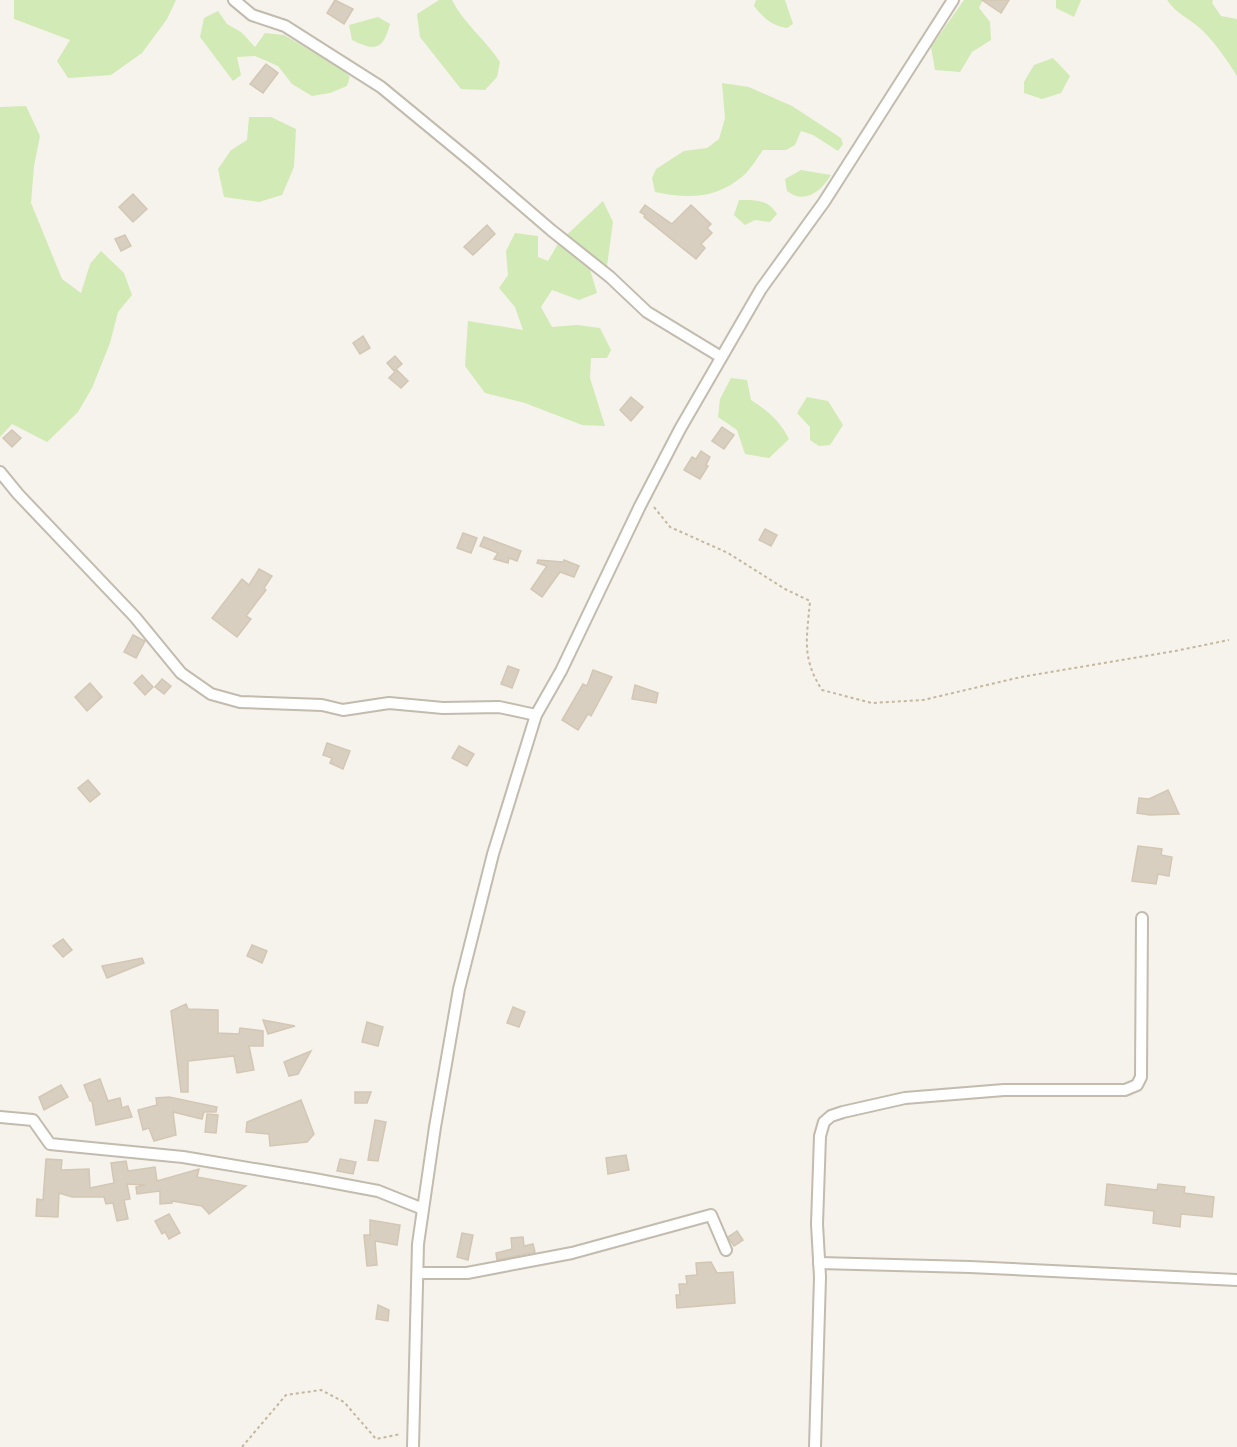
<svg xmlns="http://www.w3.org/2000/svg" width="1237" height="1447" font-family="Helvetica,sans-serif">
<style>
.green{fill:#d2eab5}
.building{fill:#d8cfc1;stroke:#d3c7b4;stroke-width:1.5}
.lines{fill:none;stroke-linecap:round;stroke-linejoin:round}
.minor-casing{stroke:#c2bbae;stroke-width:14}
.path{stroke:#c4b79f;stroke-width:2;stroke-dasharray:3 3;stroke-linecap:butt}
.minor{stroke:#fff;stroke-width:10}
</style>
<rect width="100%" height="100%" fill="#f6f3ec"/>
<g class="green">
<polygon points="14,0 176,0 167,19 142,53 111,75 68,78 57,61 70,40 14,19"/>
<path d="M439,0H452C464,24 486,40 500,62L497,77L485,90L461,89L420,37L417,14Z"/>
<path d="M756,0H785L793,24L787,28C773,26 763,18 754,6Z"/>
<polygon points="964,0 983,0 979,8 990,22 991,40 972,52 960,72 935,70 931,47"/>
<polygon points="1056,0 1081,0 1074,17 1056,8"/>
<path d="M1167,0H1213L1212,3L1221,16L1237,19V76C1227,60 1216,44 1203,31C1191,19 1176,14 1167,0Z"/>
<polygon points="218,11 227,24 241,32 255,47 265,33 284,35 339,67 350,77 347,86 330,93 312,96 292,84 278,66 255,56 237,57 241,75 233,81 200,37 204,18"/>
<path d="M378,17L390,24C383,51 374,51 352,40L349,25Z"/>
<polygon points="1053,58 1070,76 1061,93 1042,99 1024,93 1024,82 1034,65"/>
<path d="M722,83L749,87L792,106L841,138L843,144L838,151L813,135L801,131L795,145L786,150H763C757,158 751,169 743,176C716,199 688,199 655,192L652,178L656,169L684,151L707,148L719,139L725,118Z"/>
<polygon points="26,106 40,136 34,166 31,203 62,279 81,293 90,264 101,251 124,273 132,295 118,312 110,343 92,388 78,412 47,442 12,424 0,437 0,107"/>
<polygon points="249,117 271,117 296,129 294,167 282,195 259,202 224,197 218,169 231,150 247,140"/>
<path d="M801,170L831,175C821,191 805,205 787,191L785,179Z"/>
<path d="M739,200C755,200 768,199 777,214L770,222L755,220L745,225L734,215Z"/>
<polygon points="603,201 613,222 607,266 589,266 597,293 579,300 552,290 541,307 552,327 577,325 600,328 611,350 607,358 591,358 590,378 605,426 582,425 525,403 485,393 465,366 468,321 523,330 515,307 499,288 508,275 506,251 515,233 538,236 538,257 548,261 559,242"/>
<path d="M731,378L747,380L751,400C768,411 780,421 789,439L769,458L745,454L737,430L718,417L720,399Z"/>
<polygon points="807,397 828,401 843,425 830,445 819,446 810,440 810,427 797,413"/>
</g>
<g class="building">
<polygon points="335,0 353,9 344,24 327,13"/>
<polygon points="982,0 1009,0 1001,13"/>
<polygon points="266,64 278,73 263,93 250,84"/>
<polygon points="133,194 147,209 133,222 119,207"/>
<polygon points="645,205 672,224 691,205 711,224 707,228 712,233 701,244 705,248 696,259 644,217 645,215 640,212"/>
<polygon points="487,225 495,234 473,255 464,247"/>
<polygon points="125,235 131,246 121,251 115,239"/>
<polygon points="363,336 370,348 360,354 353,343"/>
<polygon points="395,356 402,364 394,371 387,363"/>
<polygon points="397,370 408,381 401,388 389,378"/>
<polygon points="631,397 643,407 631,421 620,410"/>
<polygon points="722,427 734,435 724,449 712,441"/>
<polygon points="12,430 21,438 12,447 3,438"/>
<polygon points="701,451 710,457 706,465 708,466 700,479 684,470 692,457 696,459"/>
<polygon points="765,529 777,535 771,546 759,540"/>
<polygon points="463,533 477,538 471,553 457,548"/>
<polygon points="484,537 521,551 517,561 509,558 508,563 494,559 498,553 480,546"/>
<polygon points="538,560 563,562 564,560 579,566 574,577 560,572 542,597 531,589 547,566 537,563"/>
<polygon points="259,569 272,576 264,588 266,590 246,616 251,619 237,637 212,618 242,579 249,585"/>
<polygon points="133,635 145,641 136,658 124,652"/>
<polygon points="508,666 519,670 512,688 501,684"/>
<polygon points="593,670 612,677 591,716 588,714 578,730 562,720 583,684 587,686"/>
<polygon points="142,675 153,687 145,695 134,683"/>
<polygon points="162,679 171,686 164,694 155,687"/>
<polygon points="90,683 102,697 87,711 75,697"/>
<polygon points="635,685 658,693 656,703 632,699"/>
<polygon points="327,743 350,751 343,769 330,763 332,758 323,755"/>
<polygon points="459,746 474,754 467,766 452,758"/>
<polygon points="88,780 100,794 90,802 78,788"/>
<polygon points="1168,790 1179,814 1150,815 1137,813 1139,798 1149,799"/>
<polygon points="1138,846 1162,849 1161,855 1172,857 1169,876 1158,874 1156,884 1132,881"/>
<polygon points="63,939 72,950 63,957 53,946"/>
<polygon points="252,945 267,951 262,963 247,956"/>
<polygon points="142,958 144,963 107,978 102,966"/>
<polygon points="186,1004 188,1009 218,1010 218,1033 239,1034 240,1028 263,1031 263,1046 249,1046 254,1070 237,1073 234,1056 188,1061 188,1092 181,1092 171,1011"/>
<polygon points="513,1007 525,1012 519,1027 507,1023"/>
<polygon points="263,1020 295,1026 268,1034"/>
<polygon points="367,1022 383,1027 378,1046 362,1042"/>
<polygon points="311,1051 298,1074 289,1076 284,1062"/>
<polygon points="100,1079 108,1101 120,1098 122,1108 128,1106 132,1117 96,1125 92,1101 90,1101 84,1085"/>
<polygon points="61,1085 68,1097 44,1110 39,1097"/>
<polygon points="355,1092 371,1092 367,1103 355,1103"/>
<polygon points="169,1097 217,1107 216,1112 204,1112 202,1119 173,1112 176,1135 154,1141 149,1128 143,1130 138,1110 157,1105 156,1098"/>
<polygon points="301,1100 314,1134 307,1142 270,1146 269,1134 246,1132 247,1122"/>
<polygon points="207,1114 218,1115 216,1133 205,1132"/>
<polygon points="375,1120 386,1122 378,1161 368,1160"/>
<polygon points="626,1155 629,1170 608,1174 606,1158"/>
<polygon points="46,1159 62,1160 61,1170 89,1169 90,1188 114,1183 111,1163 126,1161 128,1171 155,1167 157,1181 199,1169 197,1177 246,1186 209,1214 202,1206 172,1201 172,1203 160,1204 160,1191 137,1194 136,1187 145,1185 127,1184 130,1199 124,1200 128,1219 117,1221 113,1203 106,1204 104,1197 72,1197 59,1193 58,1217 36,1216 37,1199 43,1200"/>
<polygon points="340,1159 356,1162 353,1174 337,1171"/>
<polygon points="1107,1184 1157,1190 1158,1184 1185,1187 1184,1193 1214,1197 1212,1217 1181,1214 1180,1227 1153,1223 1154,1211 1105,1205"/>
<polygon points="169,1214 180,1233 169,1239 165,1232 162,1234 155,1221"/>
<polygon points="370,1220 400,1225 397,1245 375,1241 377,1265 367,1266 364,1235 370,1235"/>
<polygon points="737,1231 743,1240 734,1246 728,1237"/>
<polygon points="462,1233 473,1235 468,1260 457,1257"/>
<polygon points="523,1237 524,1246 533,1244 535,1252 497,1260 496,1253 512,1249 511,1238"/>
<polygon points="711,1262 717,1273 733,1272 735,1303 677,1308 676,1295 680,1295 679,1284 687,1284 686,1276 697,1275 696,1263"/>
<polygon points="378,1305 389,1310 388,1321 376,1319"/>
</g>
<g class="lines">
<g class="minor-casing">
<g id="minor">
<polyline points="234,0 252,15 285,26 381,87 472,162 551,230 610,277 647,312 721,357"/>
<polyline points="0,472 18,494 135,617 181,673 211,694 240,702 322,705 343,710 389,703 443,708 499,707 536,715"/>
<polyline points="0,1117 33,1120 50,1144 183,1157 314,1179 378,1191 423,1209"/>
<polyline points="819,1263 970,1267 1237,1280"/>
<polyline points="418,1273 467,1273 572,1253 711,1215 726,1250"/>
<polyline points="413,1447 418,1244 435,1127 459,989 493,854 536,715 561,671 640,506 680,429 761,289 824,202 953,0"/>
<polyline points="815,1447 820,1277 817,1224 820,1136 824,1122 831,1116 843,1112 905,1098 1004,1090 1125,1090 1137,1085 1141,1077 1142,918"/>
</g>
</g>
<g class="path">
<path d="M654,507L670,527L728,553L785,589L810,601C807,638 801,657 822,690L872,703L923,700L1021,677L1175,651L1229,640"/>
<polyline points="242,1447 286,1395 321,1390 344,1402 376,1439 401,1434"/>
</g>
<use href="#minor" class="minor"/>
</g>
</svg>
